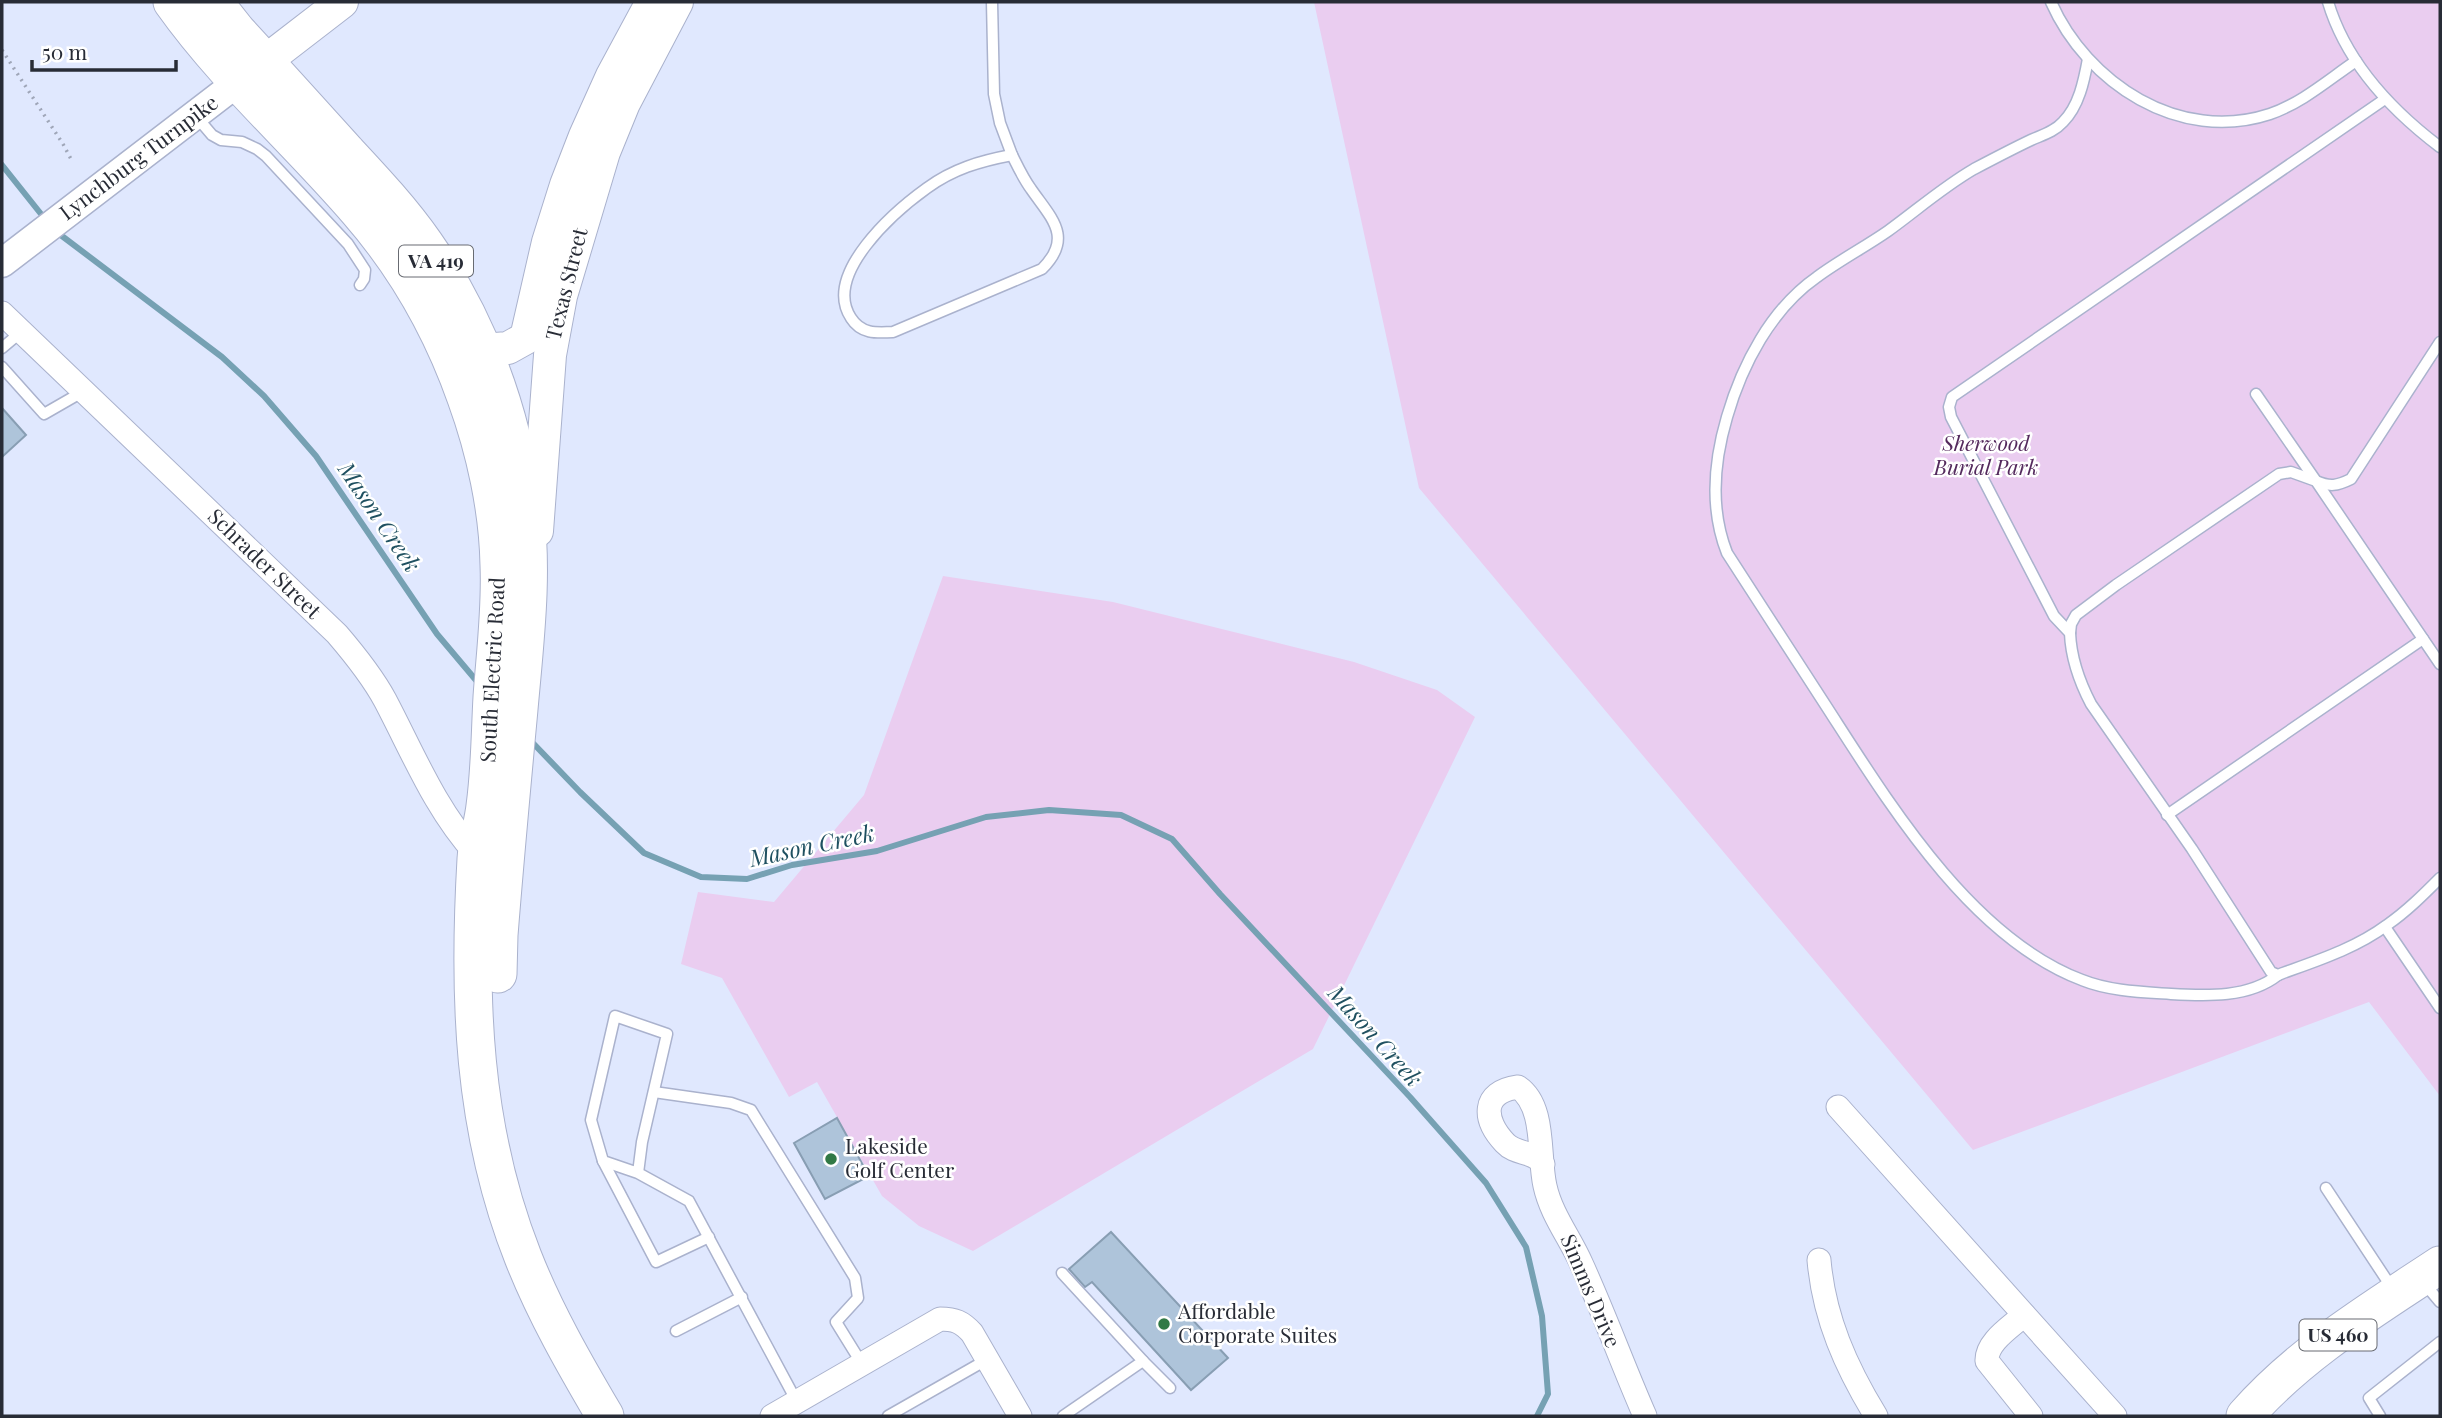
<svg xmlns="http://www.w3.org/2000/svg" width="2442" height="1418" font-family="'Playfair Display',serif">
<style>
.green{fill:#eacdf0}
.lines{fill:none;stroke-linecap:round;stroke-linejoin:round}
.stream{stroke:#76a1b3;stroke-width:6}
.building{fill:#aec4da;stroke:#889eb3;stroke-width:2}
.service-casing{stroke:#aab2cd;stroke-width:13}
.minor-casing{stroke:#aab2cd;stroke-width:25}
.tertiary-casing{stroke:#aab2cd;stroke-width:31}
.secondary-casing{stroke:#aab2cd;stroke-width:34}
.primary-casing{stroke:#aab2cd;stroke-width:39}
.path{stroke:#9fa6b8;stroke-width:3.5;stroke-dasharray:2 5;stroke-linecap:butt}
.service{stroke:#fff;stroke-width:10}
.minor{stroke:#fff;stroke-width:23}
.tertiary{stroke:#fff;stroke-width:28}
.secondary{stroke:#fff;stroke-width:32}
.primary{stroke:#fff;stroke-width:37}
.poi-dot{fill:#317945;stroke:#fff;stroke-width:2.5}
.labels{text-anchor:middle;stroke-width:5;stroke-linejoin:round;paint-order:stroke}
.shield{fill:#fff;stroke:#686b72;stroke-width:2}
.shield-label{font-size:19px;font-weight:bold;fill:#282c36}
.street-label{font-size:21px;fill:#282c36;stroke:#fff}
.park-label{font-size:21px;font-style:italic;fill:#542a5d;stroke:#fff}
.poi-label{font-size:21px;fill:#282c36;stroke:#fff;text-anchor:start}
.water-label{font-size:23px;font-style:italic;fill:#1f5060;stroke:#fff}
</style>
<rect width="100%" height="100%" fill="#e0e8fe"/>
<g class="green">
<polygon points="1314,2 2440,2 2440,1096 2369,1002 1973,1150 1419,488"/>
<polygon points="943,576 1113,602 1354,662 1437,690 1475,717 1313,1049 973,1251 919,1226 882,1196 817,1082 789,1097 722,978 681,964 698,892 774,902 864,795"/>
</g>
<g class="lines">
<g class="stream">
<polyline points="2,165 45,219"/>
<polyline points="54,230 222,357 264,396 316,456 437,634 480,685"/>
<polyline points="530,740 580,792 644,853 701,877 747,879 792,865 877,851 986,817 1049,810 1121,815 1172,839 1220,894 1410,1097 1486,1183 1526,1247 1542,1316 1548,1394 1537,1416"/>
</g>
</g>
<g class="building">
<polygon points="2,408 26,435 2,457"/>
<polygon points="837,1118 869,1176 825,1199 794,1143"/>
<polygon points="1111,1232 1228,1358 1191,1390 1092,1282 1085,1287 1069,1269"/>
</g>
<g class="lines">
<g class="service-casing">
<g id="service">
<polyline points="992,2 994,94 1000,123 1012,155"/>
<path d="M2051,2C2087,83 2179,144 2270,114C2302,103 2328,80 2356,61"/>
<path d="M2328,2C2346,62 2391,110 2440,147"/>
<path d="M2088,59C2084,81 2079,106 2063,122C2054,132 2042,135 2031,140C2012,149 1993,159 1974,169C1943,187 1917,210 1888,231C1865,247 1840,260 1817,277C1771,309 1742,365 1727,417C1714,461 1710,510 1727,553C1761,605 1794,657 1828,709C1890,805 1971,938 2082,980C2109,991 2142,992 2171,994C2207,996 2249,998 2278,975"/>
<path d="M2385,99L1952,397L1949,407L1951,417L2054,616L2070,633C2071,658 2079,681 2091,704L2192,849L2271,972L2278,975L2283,973C2319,960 2356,948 2387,925C2407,911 2423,895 2440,878"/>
<polyline points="195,115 212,135 221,140 242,142 257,149 266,156 348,244 365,270 364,279 360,285"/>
<path d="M1012,155C1018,167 1023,178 1031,189C1051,218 1074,237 1042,269L893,332C876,333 861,334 851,318C822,274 895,211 927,188C953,169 980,161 1012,155Z"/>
<polyline points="2,348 21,332"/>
<polyline points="2,367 44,414 84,391"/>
<path d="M2256,394L2316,481C2330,487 2337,486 2351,479L2440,342"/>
<polyline points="2070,633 2071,624 2076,615 2116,585 2279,474 2291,472 2316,481 2440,664"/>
<polyline points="2167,815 2423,639"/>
<polyline points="2385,927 2440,1008"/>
<polyline points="654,1092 731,1103 751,1110 855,1278 858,1298 836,1322 862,1364"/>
<polyline points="603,1161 656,1262 709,1237"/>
<polyline points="638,1173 603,1161 591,1120 615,1016 667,1034 642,1142 638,1173 689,1201 797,1402"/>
<polyline points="2326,1188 2392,1288"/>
<polyline points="1062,1273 1143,1361 1063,1416"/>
<polyline points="2424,1283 2440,1302"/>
<polyline points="676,1331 742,1297"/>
<polyline points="1143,1361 1170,1388"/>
<polyline points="888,1416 988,1359"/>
<polyline points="2380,1416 2369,1398 2440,1342"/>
</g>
</g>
<g class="minor-casing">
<g id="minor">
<path d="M2,313L337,634C355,655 372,676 385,700C413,753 435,809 476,854"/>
<polyline points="1838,1107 2115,1416"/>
<path d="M1543,1164C1533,1150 1516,1155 1505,1143C1483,1120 1481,1092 1518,1087C1546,1106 1538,1156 1545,1186C1551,1214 1570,1238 1581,1263C1604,1313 1623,1366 1645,1416"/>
<path d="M1819,1260C1824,1318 1846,1367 1876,1416"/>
<path d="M2024,1315C2011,1327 1986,1342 1987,1361L2031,1416"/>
<path d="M772,1416L940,1319C955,1319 962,1322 972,1333L1020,1416"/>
</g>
</g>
<g class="tertiary-casing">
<polyline id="tertiary" points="2,263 238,82"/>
</g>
<g class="secondary-casing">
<g id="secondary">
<polyline points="246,76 342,2"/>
<polyline points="483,350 508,348 526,338 548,242 566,185 585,136 612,76 652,2"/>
<polyline points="537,531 550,355 561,296 604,152 624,103 677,2"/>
</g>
</g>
<g class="primary-casing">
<g id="primary">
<path d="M172,2C226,78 297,140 358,211C406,266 442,330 466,398C485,450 498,510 499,565C501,609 495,654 492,697C490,733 490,770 485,806C483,824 477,841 476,859C468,997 472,1128 523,1257C545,1313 575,1365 605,1416"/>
<path d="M214,2L237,31C274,71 310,111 347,152C374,181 402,211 425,244C478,320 512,411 524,503C534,571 525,641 519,709C512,784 505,859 499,935L498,974"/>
<path d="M2245,1416C2299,1354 2372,1310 2440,1265"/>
</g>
</g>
<polyline class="path" points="2,50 63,144 71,159"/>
<use href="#service" class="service"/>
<use href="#minor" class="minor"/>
<use href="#tertiary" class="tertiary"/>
<use href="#secondary" class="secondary"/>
<use href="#primary" class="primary"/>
</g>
<g class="poi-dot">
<circle cx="831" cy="1159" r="7"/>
<circle cx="1164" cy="1324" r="7"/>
</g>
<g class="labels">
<g class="shield">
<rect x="399" y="245.5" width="74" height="31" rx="5"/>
<rect x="2299.5" y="1319.5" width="77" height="31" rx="5"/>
</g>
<g class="shield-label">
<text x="436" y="268">VA 419</text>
<text x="2338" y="1342">US 460</text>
</g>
<g class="street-label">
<text transform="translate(139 158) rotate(-37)" y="7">Lynchburg Turnpike</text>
<text transform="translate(567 284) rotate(-76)" y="7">Texas Street</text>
<text transform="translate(264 564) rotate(44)" y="7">Schrader Street</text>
<text transform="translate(493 670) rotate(-87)" y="7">South Electric Road</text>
<text transform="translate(1590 1291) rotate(67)" y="7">Simms Drive</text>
</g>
<g class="park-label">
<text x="1986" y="451">Sherwood<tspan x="1986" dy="24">Burial Park</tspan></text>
</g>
<g class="poi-label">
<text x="845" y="1154">Lakeside<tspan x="845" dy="24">Golf Center</tspan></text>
<text x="1178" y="1319">Affordable<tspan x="1178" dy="24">Corporate Suites</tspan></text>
</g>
<g class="water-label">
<text transform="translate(379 517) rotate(56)" y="8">Mason Creek</text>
<text transform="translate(812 846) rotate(-12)" y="8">Mason Creek</text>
<text transform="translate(1375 1036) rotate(48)" y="8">Mason Creek</text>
</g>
</g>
<rect width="2442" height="1418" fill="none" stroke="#282c36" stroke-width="7"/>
<path d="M32 60v10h144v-10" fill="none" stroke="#282c36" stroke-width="3.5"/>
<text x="42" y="60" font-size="21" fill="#282c36" stroke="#ffffff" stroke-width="5" paint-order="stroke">50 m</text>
</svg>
